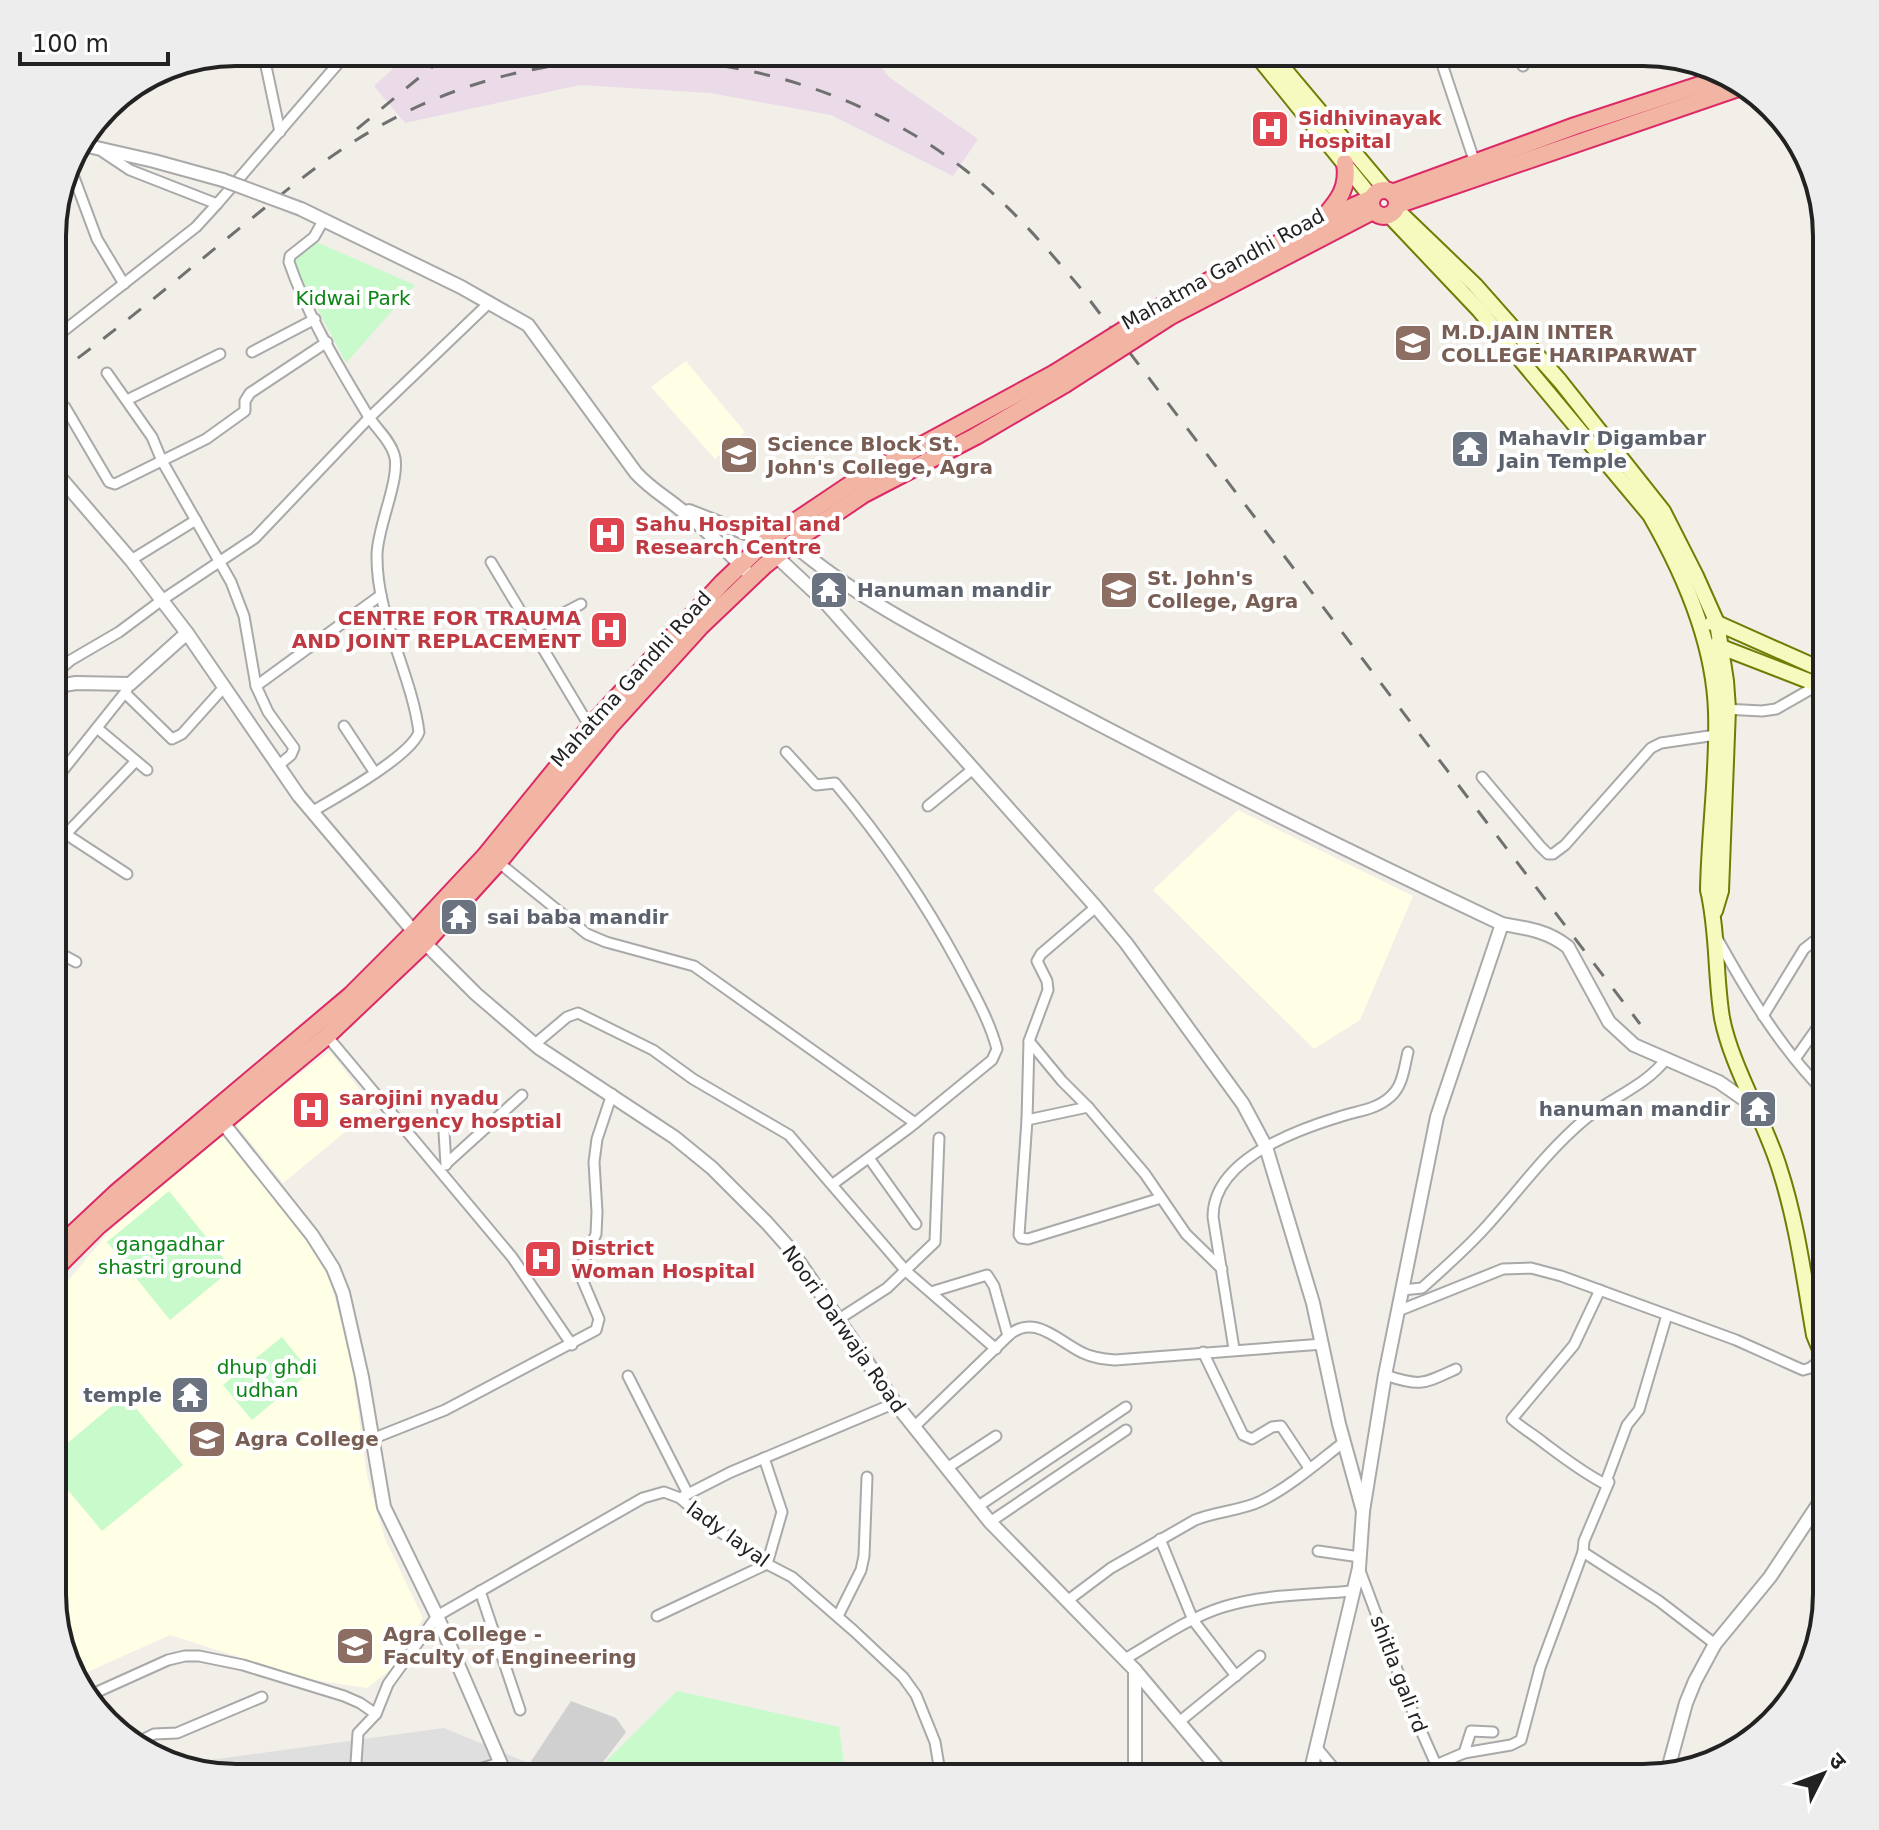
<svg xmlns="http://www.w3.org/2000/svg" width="1879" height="1830" font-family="'DejaVu Sans','Noto Sans Devanagari',sans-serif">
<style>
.residential{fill:#e0dfdf}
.industrial{fill:#ebdbe8}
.education{fill:#ffffe5}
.religious{fill:#d0d0d0}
.park{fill:#c8facc}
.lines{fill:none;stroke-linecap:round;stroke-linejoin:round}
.minor-casing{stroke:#a9a9a9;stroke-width:13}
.tertiary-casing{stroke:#a9a9a9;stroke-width:16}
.secondary-casing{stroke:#707d05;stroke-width:18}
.trunk-casing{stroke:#dc2a67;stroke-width:20}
.minor{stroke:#fff;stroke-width:9}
.tertiary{stroke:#fff;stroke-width:12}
.secondary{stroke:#f7fabf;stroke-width:14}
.trunk{stroke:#f2b4a3;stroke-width:16}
.rail{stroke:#707070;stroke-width:3;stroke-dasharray:16 16;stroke-linecap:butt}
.tertiary-bridge-casing{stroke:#a9a9a9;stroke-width:16;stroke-linecap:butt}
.trunk-bridge-casing{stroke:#dc2a67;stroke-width:20;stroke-linecap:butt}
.tertiary-bridge{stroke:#fff;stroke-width:12}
.trunk-bridge{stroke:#f2b4a3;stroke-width:16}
.labels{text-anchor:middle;stroke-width:8;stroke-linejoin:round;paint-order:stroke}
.health-label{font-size:20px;font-weight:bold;fill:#be3a42;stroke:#fff;text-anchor:start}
.street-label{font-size:20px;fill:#222;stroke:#fff}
.park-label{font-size:20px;fill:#0c8416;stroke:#fff}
.education-label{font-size:20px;font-weight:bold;fill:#785e54;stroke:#fff;text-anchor:start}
.worship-label{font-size:20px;font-weight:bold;fill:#5b616d;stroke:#fff;text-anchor:start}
.rim{fill:none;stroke:#222;stroke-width:4}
</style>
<rect width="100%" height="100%" fill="#f2efe9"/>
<polygon class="residential" points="444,1728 565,1778 236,1778 173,1765"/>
<polygon class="industrial" points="411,52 870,52 889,77 978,139 953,176 831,115 710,93 580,85 405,123 374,86"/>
<g class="education">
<polygon points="686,361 745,432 715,459 651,387"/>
<polygon points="1238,810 1413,896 1360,1020 1314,1049 1153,890"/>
<polygon points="330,1051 374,1108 283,1183 235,1123"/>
<polygon points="224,1136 305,1238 329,1276 351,1359 367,1476 385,1539 423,1618 395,1666 367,1688 308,1679 170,1635 74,1678 66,1664 52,1595 52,1300 112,1228 207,1146"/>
</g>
<polygon class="religious" points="571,1701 616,1718 626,1732 591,1778 520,1778"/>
<g class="park">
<polygon points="316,242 415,285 346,363 293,262"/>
<polygon points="169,1191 232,1269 170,1320 107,1242"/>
<polygon points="282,1337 310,1372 252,1420 223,1385"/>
<polygon points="125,1395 183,1465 102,1531 52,1471 52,1456"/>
<polygon points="677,1691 839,1727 846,1778 597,1778 605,1762"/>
</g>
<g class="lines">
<g class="minor-casing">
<g id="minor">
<polyline points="263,52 280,132"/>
<polyline points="1438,52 1475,163"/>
<polyline points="1521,52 1523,66"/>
<polyline points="103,152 130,170 217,204 348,52"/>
<polyline points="69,164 97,239 124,284"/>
<polyline points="52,340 196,227 217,204"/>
<polyline points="252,352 315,319"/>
<polyline points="107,373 152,437 162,461 231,582 244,616 256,686 268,712 294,748 291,755 279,765"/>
<polyline points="127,400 220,354"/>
<polyline points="65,407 109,482 115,484 206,439 245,411 245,401 250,393 327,342"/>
<polyline points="52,496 70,488"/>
<polyline points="131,560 196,520"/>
<polyline points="491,562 590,727"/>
<polyline points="531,630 581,604"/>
<polyline points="52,676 71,660 119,632 162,600 255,538 369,418 490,302"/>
<polyline points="256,686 381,595"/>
<polyline points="126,694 172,739 182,734 225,686"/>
<polyline points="1724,709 1762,711 1776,709 1818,685"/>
<polyline points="344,726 375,773"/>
<polyline points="97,728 147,770"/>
<polyline points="52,749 67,763"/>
<path d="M786,752L816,785L835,783C883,840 924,900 959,965C973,992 989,1019 997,1049L992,1060L909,1128L833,1184"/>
<path d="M1827,771C1816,786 1818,794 1827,810"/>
<polyline points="1482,777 1540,846 1548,854 1553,854 1565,845 1651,748 1661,743 1716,735"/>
<polyline points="52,784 127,690"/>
<polyline points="928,806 973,769"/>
<path d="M313,811C337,797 411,756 419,732C411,672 376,616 377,555C377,527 402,476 394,454C389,438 375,428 367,414C339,367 307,315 289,262L290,256L314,237L323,221"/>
<polyline points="52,825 127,874"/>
<polyline points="66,834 136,761"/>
<polyline points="498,862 587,934 606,942 694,966 915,1123"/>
<polyline points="1096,907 1041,954 1037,961 1047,981 1048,990 1029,1041 1027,1120 1019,1235 1021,1238 1028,1239 1161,1198"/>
<path d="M1717,938C1748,994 1781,1049 1827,1095"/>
<polyline points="52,949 76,962"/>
<polyline points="52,988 59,993"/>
<polyline points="1763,1016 1804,949 1827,931"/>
<polyline points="327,1036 512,1257 572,1345"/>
<polyline points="1029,1041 1062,1081 1088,1107 1145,1174 1186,1234 1222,1269"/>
<polyline points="535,1044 567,1017 578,1013 653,1050 693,1079 789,1135 906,1271 996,1349"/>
<polyline points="1795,1059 1827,1014"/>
<polyline points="442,1099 446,1165"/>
<polyline points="1027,1120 1088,1107"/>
<polyline points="869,1158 916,1224"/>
<polyline points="447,1163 522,1095"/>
<path d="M1402,1290L1422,1288C1443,1269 1465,1250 1484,1229C1517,1193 1546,1152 1584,1120C1610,1098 1646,1086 1666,1059"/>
<path d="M1600,1290L1574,1345L1512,1419C1523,1429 1533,1434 1544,1443C1564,1458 1582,1472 1605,1484L1627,1425L1639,1410L1667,1315"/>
<polyline points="931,1292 987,1275 994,1286 1008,1336"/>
<polyline points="1398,1311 1503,1269 1531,1268 1561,1276 1736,1340 1803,1370 1810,1368 1826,1356"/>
<polyline points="839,1319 887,1288 935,1242 939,1138"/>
<path d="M1234,1349L1213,1217C1213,1161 1293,1131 1339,1117C1356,1111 1376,1110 1390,1097C1403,1086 1404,1068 1408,1052"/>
<polyline points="1203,1352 1243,1435 1252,1439 1272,1427 1281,1426 1309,1468"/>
<path d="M1385,1375C1421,1387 1423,1384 1456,1369"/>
<polyline points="628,1376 688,1494"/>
<path d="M914,1427L1008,1336C1034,1312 1059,1342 1083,1353C1093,1358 1104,1359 1115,1360L1323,1344"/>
<polyline points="372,1439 445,1410 596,1330 599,1319 579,1272 596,1234 597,1212 594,1162 597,1139 612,1094"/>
<polyline points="947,1468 996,1436"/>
<polyline points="1609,1482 1584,1541 1583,1552 1659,1601 1715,1644"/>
<polyline points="680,1498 731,1472 895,1403"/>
<polyline points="977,1507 1126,1407"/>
<polyline points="990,1522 1126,1430"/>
<polyline points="1160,1539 1193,1620 1236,1676"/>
<polyline points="1318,1551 1360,1557"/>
<polyline points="1359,1568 1414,1715 1442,1778"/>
<polyline points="480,1591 520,1710"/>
<path d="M1067,1601L1111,1568L1195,1520C1216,1511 1241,1511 1261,1501C1291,1486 1318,1462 1344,1442"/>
<polyline points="1822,1604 1825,1606"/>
<polyline points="657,1616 767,1564 782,1512 764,1458"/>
<polyline points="838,1616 861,1570 864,1556 867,1477"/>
<path d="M1125,1659C1156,1641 1188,1618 1223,1607C1264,1594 1310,1595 1352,1591"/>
<polyline points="86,1697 168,1660 185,1656 199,1656 243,1665 344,1696 360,1703 376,1714"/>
<polyline points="1179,1722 1260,1656"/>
<polyline points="136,1743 154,1734 177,1733 262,1697"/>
<polyline points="1317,1748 1342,1778"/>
<polyline points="1464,1753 1511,1745 1521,1740 1540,1668 1583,1552"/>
<polyline points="1436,1765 1464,1753 1471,1731 1493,1732"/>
<polyline points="355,1778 358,1733 376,1714 388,1684 437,1616 643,1498 664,1492 680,1498 716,1529 767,1564 792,1577 854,1631 903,1677 916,1695 935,1742 941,1778"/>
<polyline points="450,1778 499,1763"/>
<polyline points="488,1778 504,1773"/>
</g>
</g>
<g class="tertiary-casing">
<g id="tertiary">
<polyline points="79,144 154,161 223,180"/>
<path d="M301,209L461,287L528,325L636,473C652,490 663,495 680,509C704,527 724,548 745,570"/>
<polyline points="52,468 131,560 187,633 299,796 414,932 476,994 539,1048 674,1137 712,1168 767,1223 791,1250 895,1403 990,1522 1135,1670 1226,1778"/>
<polyline points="689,511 766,541"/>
<path d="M793,544C860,602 952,646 1030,688C1186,771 1343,849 1502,924C1527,928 1548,931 1568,947L1609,1022L1634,1045L1719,1082L1755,1107"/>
<polyline points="776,556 824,601 1096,907 1126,943 1243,1104 1266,1147 1313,1303 1339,1424 1363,1511"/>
<polyline points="52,687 76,683 130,684 187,633"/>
<polyline points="223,1123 312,1235 333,1268 343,1293 362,1377 384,1507 437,1616 507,1778"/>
<polyline points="1667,1773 1686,1703 1695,1681 1715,1644 1770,1577 1827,1491"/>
<polyline points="1135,1778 1135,1670"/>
<polyline points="1309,1778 1359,1568 1363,1511 1385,1375 1437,1117 1502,924"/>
</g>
</g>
<g class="secondary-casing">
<g id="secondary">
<polyline points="1254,52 1372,198"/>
<polyline points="1270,52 1385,189"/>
<polyline points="1396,209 1475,285 1560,381 1663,511 1696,576 1717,623 1726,681 1728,709 1721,891 1715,911"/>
<path d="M1389,215L1479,310L1650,515C1684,574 1714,643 1716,712C1718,771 1709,831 1708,890C1718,932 1715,975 1722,1018C1731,1065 1764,1119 1779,1167C1797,1222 1804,1278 1814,1335L1819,1347L1827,1357"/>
<polyline points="1712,623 1717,623 1827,672"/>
<polyline points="1716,645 1827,688"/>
</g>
</g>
<g class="trunk-casing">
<g id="trunk">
<circle cx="1384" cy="203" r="13"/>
<polyline points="1392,193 1575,126 1730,75"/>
<polyline points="1397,205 1744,86"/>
<path d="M1324,217C1339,200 1349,187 1345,163"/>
<polyline points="1162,306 1320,221 1372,198"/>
<polyline points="1169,317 1373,211"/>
<polyline points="52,1253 116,1193 351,995 414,932 485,856 590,727 649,662 722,583 766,541 854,482 1055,373"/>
<polyline points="52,1272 98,1226 327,1036 425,943 503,857 612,724 700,627 764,566 802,536 864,494 976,436 1065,384"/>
</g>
</g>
<use href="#minor" class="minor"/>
<use href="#tertiary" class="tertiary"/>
<use href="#secondary" class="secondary"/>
<use href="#trunk" class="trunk"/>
<g class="rail">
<polyline points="357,129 450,52"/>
<path d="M52,377C119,329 182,275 246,223C287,190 327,156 373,130C556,22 797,40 964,169C1009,204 1046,247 1082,290L1640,1024"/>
</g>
<g class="tertiary-bridge-casing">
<polyline id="tertiary-bridge" points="223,180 301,209"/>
</g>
<g class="trunk-bridge-casing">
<g id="trunk-bridge">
<polyline points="1055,373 1162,306"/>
<polyline points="1065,384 1169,317"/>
</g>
</g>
<use href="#tertiary-bridge" class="tertiary-bridge"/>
<use href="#trunk-bridge" class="trunk-bridge"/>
</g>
<defs>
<g id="hospital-square" transform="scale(2)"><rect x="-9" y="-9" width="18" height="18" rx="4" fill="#e0444e" stroke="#fff"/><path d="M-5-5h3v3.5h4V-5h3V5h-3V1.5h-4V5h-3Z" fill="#fff"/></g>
<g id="university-square" transform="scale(2)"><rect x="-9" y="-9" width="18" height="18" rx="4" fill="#8d6e63" stroke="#fff"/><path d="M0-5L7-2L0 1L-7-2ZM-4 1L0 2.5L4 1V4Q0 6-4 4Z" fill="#fff"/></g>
<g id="temple-square" transform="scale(2)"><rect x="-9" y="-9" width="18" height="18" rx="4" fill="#6b7280" stroke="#fff"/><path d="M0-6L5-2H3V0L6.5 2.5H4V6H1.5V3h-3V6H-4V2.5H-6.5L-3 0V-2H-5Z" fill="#fff"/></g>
</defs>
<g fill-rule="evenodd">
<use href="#hospital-square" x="1270" y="129"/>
<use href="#university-square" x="1413" y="343"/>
<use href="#temple-square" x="1470" y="449"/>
<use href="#university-square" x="739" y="455"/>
<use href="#hospital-square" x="607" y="535"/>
<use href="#temple-square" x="829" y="590"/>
<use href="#university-square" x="1119" y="590"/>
<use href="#hospital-square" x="609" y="630"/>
<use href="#temple-square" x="459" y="917"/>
<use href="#temple-square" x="1758" y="1109"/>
<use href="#hospital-square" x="311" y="1110"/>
<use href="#hospital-square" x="543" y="1259"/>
<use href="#temple-square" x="190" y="1395"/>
<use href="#university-square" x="207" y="1439"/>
<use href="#university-square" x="355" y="1646"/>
</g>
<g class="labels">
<g class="health-label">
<text x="1298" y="125">Sidhivinayak<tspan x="1298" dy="23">Hospital</tspan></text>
<text x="635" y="531">Sahu Hospital and<tspan x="635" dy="23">Research Centre</tspan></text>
<text x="581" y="625" text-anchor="end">CENTRE FOR TRAUMA<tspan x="581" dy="23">AND JOINT REPLACEMENT</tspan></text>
<text x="339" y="1105">sarojini nyadu<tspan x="339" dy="23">emergency hosptial</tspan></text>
<text x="571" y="1255">District<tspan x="571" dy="23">Woman Hospital</tspan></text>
</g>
<g class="street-label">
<text transform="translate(1223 269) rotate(-29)" y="7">Mahatma Gandhi Road</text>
<text transform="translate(631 679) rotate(-48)" y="7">Mahatma Gandhi Road</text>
<text transform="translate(844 1329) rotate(55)" y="7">Noori Darwaja Road</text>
<text transform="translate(728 1534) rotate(36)" y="7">lady layal</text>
<text transform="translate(1399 1674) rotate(69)" y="7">shitla gali rd</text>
</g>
<g class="park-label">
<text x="353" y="305">Kidwai Park</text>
<text x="170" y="1251">gangadhar<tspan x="170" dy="23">shastri ground</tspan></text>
<text x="267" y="1374">dhup ghdi<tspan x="267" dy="23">udhan</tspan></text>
</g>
<g class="education-label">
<text x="1441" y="339">M.D.JAIN INTER<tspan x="1441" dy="23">COLLEGE HARIPARWAT</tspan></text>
<text x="767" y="451">Science Block St.<tspan x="767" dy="23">John's College, Agra</tspan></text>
<text x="1147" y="585">St. John's<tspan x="1147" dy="23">College, Agra</tspan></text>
<text x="235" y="1446">Agra College</text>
<text x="383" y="1641">Agra College -<tspan x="383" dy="23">Faculty of Engineering</tspan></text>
</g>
<g class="worship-label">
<text x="1498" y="445">MahavIr Digambar<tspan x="1498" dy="23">Jain Temple</tspan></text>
<text x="857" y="597">Hanuman mandir</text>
<text x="487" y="924">sai baba mandir</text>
<text x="1730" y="1116" text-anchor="end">hanuman mandir</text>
<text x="162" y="1402" text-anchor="end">temple</text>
</g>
</g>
<path d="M0 0H1879V1830H0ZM236 66H1643A170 170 0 0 1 1813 236V1594A170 170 0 0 1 1643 1764H236A170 170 0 0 1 66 1594V236A170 170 0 0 1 236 66Z" fill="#ededed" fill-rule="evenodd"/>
<path class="rim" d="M236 66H1643A170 170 0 0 1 1813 236V1594A170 170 0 0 1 1643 1764H236A170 170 0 0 1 66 1594V236A170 170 0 0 1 236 66Z"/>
<g transform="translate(1823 1774) rotate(48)" stroke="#ffffff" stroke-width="6" paint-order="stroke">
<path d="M0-6L14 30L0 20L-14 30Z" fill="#222222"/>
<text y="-12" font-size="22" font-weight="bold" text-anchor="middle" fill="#222222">उ</text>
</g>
<path d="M20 52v12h148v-12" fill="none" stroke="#222222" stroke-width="4"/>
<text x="32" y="52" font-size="24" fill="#222222" stroke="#ffffff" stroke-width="6" paint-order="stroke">100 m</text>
</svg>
